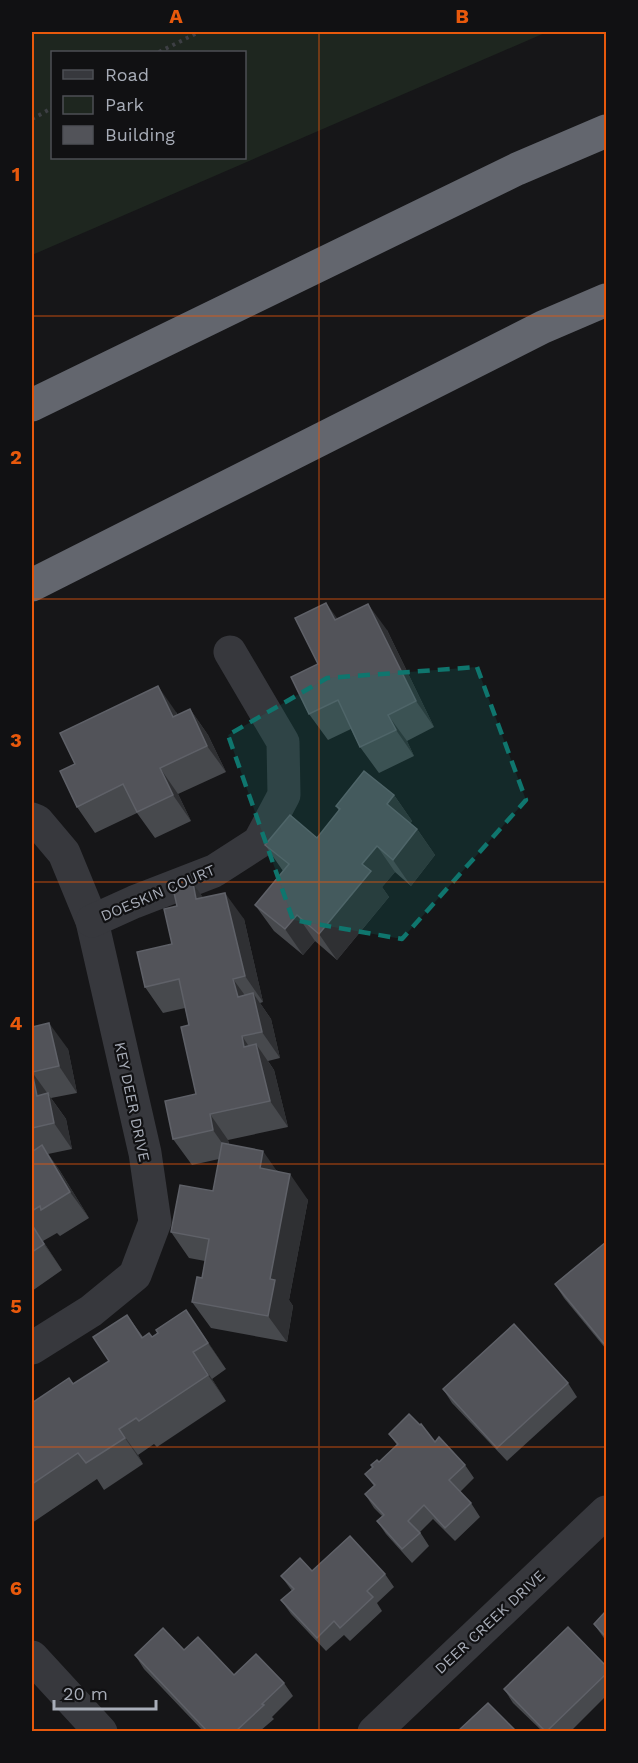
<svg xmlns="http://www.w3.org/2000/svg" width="638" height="1763" font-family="'Work Sans',sans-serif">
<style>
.green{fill:#1e261f;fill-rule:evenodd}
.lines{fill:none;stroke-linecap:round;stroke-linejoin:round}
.path{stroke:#3d3f44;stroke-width:4;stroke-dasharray:3 4.5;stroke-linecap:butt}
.minor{stroke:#37383d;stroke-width:33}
.motorway{stroke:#63666e;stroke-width:33}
.wall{fill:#47494d}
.shaded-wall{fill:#2f3033}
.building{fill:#525359;stroke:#5f6168;stroke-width:1.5}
.marked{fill:#0f766e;fill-opacity:0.2;stroke:#0f766e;stroke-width:4.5;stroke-dasharray:12 8;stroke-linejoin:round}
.grid{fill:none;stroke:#e8590c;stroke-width:1.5;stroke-opacity:0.55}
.labels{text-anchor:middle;stroke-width:4.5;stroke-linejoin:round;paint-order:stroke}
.street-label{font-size:15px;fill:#a8adb8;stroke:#111113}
.neatline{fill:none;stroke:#e8590c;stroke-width:2}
.grid-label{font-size:20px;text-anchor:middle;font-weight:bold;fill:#e8590c}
</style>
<rect width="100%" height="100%" fill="#161618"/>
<path class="green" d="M32,32H547L32,255ZM244,52V158H52V52Z"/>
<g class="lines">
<g class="path">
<polyline points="159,52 199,32"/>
<polyline points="32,119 52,108"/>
</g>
<g class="minor">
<polyline points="32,819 37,821 64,853 92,921 145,1153 155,1222 135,1275 91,1311 32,1348"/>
<polyline points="92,921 134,902 214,871 259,842 284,795 283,742 230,652"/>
<polyline points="32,1657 101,1732"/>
<polyline points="374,1732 606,1512"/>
</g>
<g class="motorway">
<polyline points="32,405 517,169 606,131"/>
<polyline points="32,585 543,327 606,300"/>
</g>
</g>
<g class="wall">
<polygon points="338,619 387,630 434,727 407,741 414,756 379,773 360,747 351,729 328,740 309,714 318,664"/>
<polygon points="190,709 208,735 226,772 178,794 191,821 155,838 137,813 95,833 77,807 75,764 176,712 178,715"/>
<polygon points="394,795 412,821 410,824 417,829 435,855 411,886 395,872 382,887 389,897 337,960 315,941 303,955 274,931 255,905 283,871 265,845 317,838 339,811 336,806"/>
<polygon points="193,883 203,898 244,919 263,1002 260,1003 271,1019 280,1058 268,1061 274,1070 288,1127 228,1140 229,1144 278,1171 308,1200 289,1300 293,1306 287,1342 211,1328 192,1302 202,1278 205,1261 189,1258 171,1232 213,1191 219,1159 192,1165 173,1139 196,1094 189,1025 185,1008 163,1013 145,987 172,944 177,906"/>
<polygon points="32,1027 68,1049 77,1093 51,1098 66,1119 72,1149 48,1154 60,1171 89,1218 60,1236 57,1233 43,1241 62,1270 32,1291"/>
<polygon points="606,1242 606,1349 564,1298 555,1284"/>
<polygon points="186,1310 226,1369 212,1379 226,1401 157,1447 154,1444 138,1455 143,1464 104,1490 97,1479 32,1523 32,1403 69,1378 74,1384 109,1361 127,1315 143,1337 152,1337"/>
<polygon points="568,1383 577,1397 507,1461 452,1403 443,1389"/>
<polygon points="389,1434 435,1442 465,1465 474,1478 460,1492 471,1503 480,1517 455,1541 433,1519 420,1532 429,1546 412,1563 386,1534 377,1521 382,1516 374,1508 365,1494 374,1486 365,1474 372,1468 371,1465 379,1462 397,1445"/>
<polygon points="312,1571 385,1574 394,1587 377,1603 382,1611 350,1641 344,1635 326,1651 291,1614 281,1600 292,1591 281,1576"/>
<polygon points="606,1611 606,1641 594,1624"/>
<polygon points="184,1650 234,1675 284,1683 293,1696 272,1717 274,1719 260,1731 203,1731 144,1669 135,1655"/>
<polygon points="606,1666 606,1696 571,1731 542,1731 513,1703 504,1689"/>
</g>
<g class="shaded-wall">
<polygon points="326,603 345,629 335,620"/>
<polygon points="368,604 387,630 434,727 416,701"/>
<polygon points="158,686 176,712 191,743 173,717"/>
<polygon points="190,709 208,735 226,772 207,746"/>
<polygon points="388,715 407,741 414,756 396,730"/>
<polygon points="160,768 178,794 191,821 173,795"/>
<polygon points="394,795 412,821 405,830 387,804"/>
<polygon points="417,829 435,855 411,886 393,860"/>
<polygon points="377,846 395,872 382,887 389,897 337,960 319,934 362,864"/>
<polygon points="193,883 211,909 196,899"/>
<polygon points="225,893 244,919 263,1002 245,976"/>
<polygon points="297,915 315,941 303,955 285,929"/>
<polygon points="233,979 252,1005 238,997"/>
<polygon points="253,993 271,1019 280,1058 262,1032"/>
<polygon points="49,1023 68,1049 77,1093 59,1066"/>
<polygon points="242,1036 260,1063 244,1047"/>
<polygon points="256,1044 274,1070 288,1127 270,1101"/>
<polygon points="32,1072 66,1119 72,1149 54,1123 37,1096"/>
<polygon points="210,1114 228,1140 231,1156 213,1130"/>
<polygon points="42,1145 60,1171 89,1218 70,1192"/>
<polygon points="263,1151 281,1177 260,1168"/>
<polygon points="290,1174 308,1200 289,1300 293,1306 287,1342 268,1316 270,1279"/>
<polygon points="32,1225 62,1270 44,1244"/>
<polygon points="186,1310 204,1336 226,1369 208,1343"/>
<polygon points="193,1352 212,1379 226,1401 208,1375"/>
<polygon points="119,1429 138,1455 143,1464 125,1438"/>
</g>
<g class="building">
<polygon points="326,603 335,620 368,604 416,701 388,715 396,730 360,747 338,700 309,714 291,677 318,664 295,618"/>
<polygon points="158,686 173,717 190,709 207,746 160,768 173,795 137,812 123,784 77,807 60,771 75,764 60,733"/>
<polygon points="364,771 394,795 387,804 417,829 393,860 377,846 362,864 371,871 319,934 297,915 285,929 255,905 289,864 265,845 290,815 317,838 340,809 336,806"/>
<polygon points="193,883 196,899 225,893 245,976 233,979 238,997 253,993 262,1032 242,1036 244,1047 256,1044 270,1101 210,1114 213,1130 173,1139 165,1101 196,1094 181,1027 189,1025 179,979 145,987 137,952 172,944 164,909 177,906 173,888"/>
<polygon points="49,1023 59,1066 32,1072 37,1096 48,1093 54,1123 32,1128 32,1027"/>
<polygon points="222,1143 263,1151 260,1168 290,1174 270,1279 275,1280 268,1316 192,1302 197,1277 202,1278 209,1239 171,1232 180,1185 213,1191"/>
<polygon points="42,1145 70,1192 41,1210 40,1206 32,1211 32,1152"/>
<polygon points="32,1225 44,1244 32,1252"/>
<polygon points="606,1242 606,1344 605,1345 555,1284"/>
<polygon points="186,1310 208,1343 193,1352 208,1375 139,1421 136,1418 119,1429 125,1438 86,1463 78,1453 32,1484 32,1403 69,1378 73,1384 109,1361 93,1337 127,1315 142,1338 149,1333 152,1337 158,1333 156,1330"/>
<polygon points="514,1324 568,1383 497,1448 443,1389"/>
<polygon points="409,1414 420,1425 421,1424 435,1442 439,1437 465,1465 449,1480 471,1503 445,1528 424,1505 408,1521 420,1533 402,1549 377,1521 384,1515 365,1494 375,1485 365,1474 373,1467 371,1465 377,1460 379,1462 398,1444 389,1434"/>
<polygon points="350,1536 385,1574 367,1591 373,1597 340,1628 334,1621 317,1638 281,1600 294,1589 281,1576 300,1558 312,1571"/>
<polygon points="606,1611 606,1637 594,1624"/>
<polygon points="568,1627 606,1666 606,1674 547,1731 545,1731 504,1689"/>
<polygon points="163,1628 184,1650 198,1637 234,1675 256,1654 284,1683 262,1704 264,1705 236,1731 207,1731 135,1655"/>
<polygon points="488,1703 516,1731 458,1731"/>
</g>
<path class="marked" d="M477,667L526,800L402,939L293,920L228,735L327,678Z"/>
<path class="grid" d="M319,32V1732M32,316H606M32,599H606M32,882H606M32,1164H606M32,1447H606"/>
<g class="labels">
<g class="street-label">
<text transform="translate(158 893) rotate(-23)" y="5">DOESKIN COURT</text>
<text transform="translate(132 1102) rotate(78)" y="5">KEY DEER DRIVE</text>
<text transform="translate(490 1622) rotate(-43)" y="5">DEER CREEK DRIVE</text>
</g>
</g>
<rect width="638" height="1763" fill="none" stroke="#111113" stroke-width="66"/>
<rect x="51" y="51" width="195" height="108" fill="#111113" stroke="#4d4f55" stroke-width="1.5"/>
<rect x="63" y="70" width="30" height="9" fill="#37383d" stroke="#4d4f55" stroke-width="1.5"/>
<text x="105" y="81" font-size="18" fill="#a8adb8">Road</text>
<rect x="63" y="96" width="30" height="18" fill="#1e261f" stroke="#4d4f55" stroke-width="1.5"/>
<text x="105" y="111" font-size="18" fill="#a8adb8">Park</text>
<rect x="63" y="126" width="30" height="18" fill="#525359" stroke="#4d4f55" stroke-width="1.5"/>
<text x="105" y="141" font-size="18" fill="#a8adb8">Building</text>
<path d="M54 1700v9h102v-9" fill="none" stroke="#a8adb8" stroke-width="3"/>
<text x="63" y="1700" font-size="18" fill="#a8adb8" stroke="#111113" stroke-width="4.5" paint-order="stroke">20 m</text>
<rect x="33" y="33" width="572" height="1697" class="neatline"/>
<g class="grid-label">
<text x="176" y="23">A</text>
<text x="462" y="23">B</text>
<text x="16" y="181">1</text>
<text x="16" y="464">2</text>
<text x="16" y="747">3</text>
<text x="16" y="1030">4</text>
<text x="16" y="1313">5</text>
<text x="16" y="1595">6</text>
</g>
</svg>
